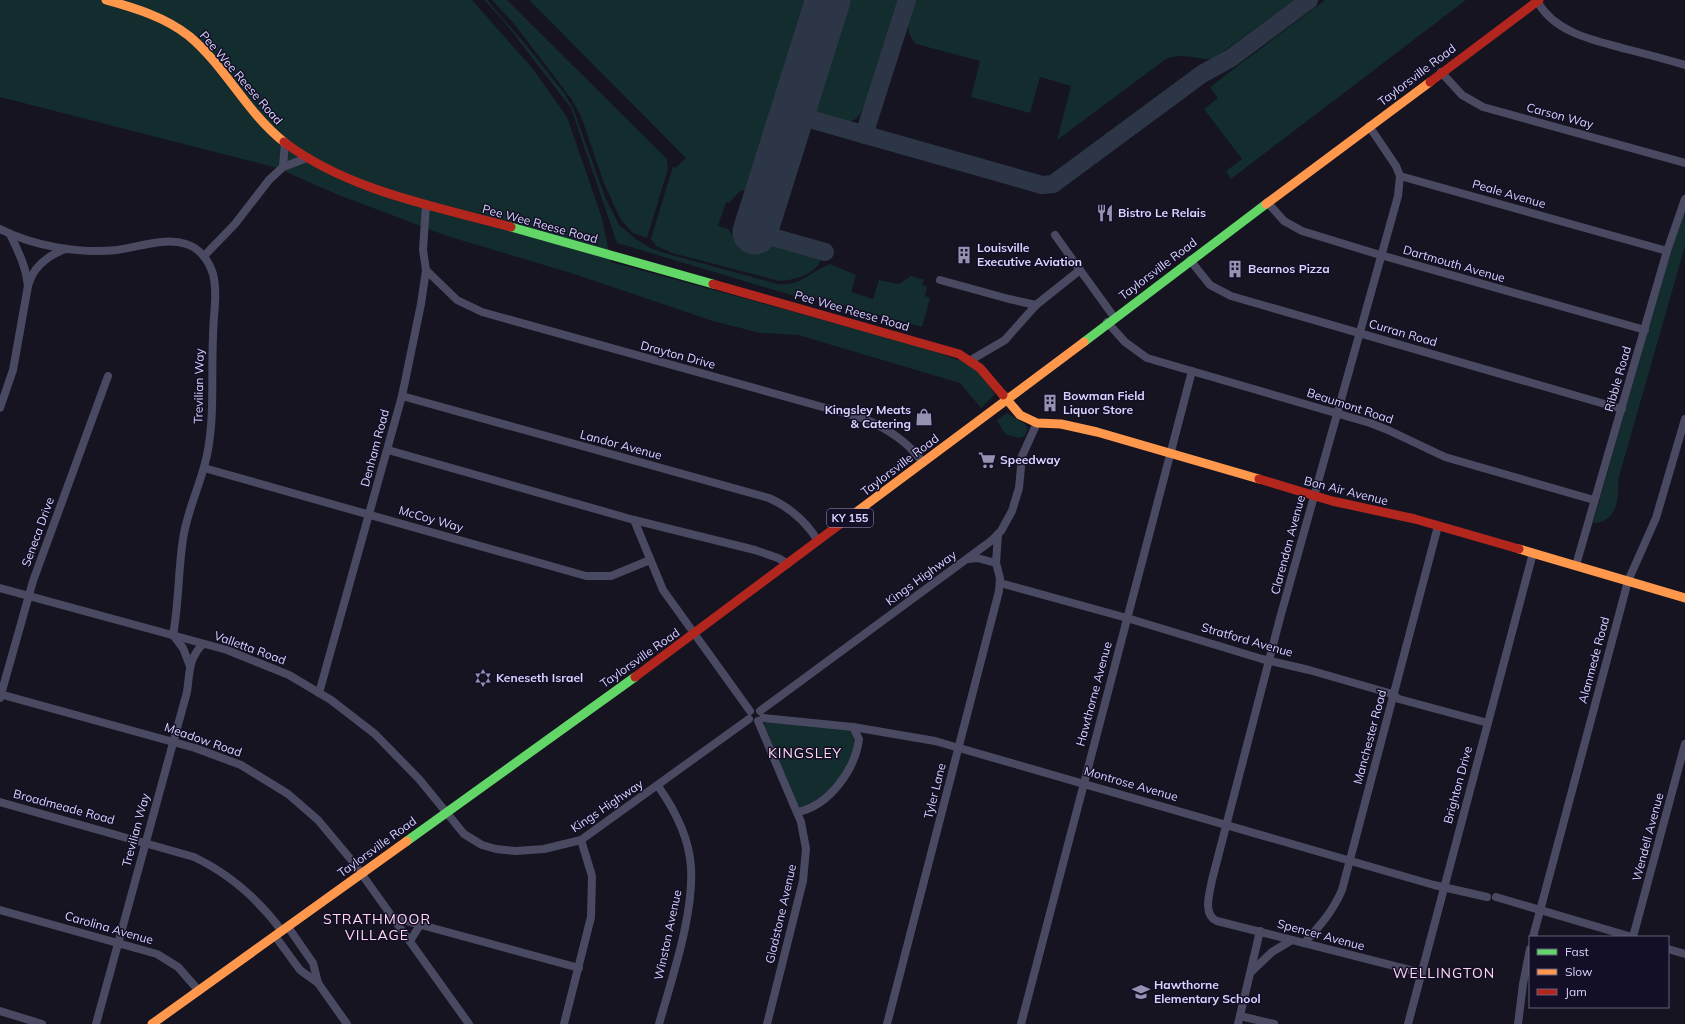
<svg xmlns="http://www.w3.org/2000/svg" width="1685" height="1024" font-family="Mulish,sans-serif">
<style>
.green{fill:#132c2d}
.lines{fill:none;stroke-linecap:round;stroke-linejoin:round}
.taxiway{stroke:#2c3646;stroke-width:18}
.runway{stroke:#2c3646;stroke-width:45}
.street{stroke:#4a4962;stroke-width:8}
.fast{stroke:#63d668;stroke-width:9}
.slow{stroke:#ff974d;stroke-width:9}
.jam{stroke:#b3261e;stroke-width:9}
.labels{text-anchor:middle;stroke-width:3;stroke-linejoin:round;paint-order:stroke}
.shield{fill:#130f26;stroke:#9e99be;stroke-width:1}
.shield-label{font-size:11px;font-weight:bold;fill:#d9d4ff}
.street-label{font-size:12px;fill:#d9d4ff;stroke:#130f26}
.poi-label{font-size:12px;font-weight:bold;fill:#d9d4ff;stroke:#130f26;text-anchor:start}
.quarter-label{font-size:14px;letter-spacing:1px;fill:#ffd6f0;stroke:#130f26}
</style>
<rect width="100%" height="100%" fill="#161421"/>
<g class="green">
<polygon points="0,0 472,0 533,69 567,117 602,218 611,262 922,347 975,366 995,394 981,408 960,383 798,335 760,333 713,321 571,273 450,237 336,194 277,168 0,97"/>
<path d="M484,0H487L526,45L564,93L573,108L605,197L619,225L636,239L650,248L668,254L778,284C800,287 811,271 830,264L856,275L851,292L873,299L879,280L899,284L911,276L924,280L922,285L927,286L925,296L930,298L922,327L813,297L811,301L617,243L571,108L503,20Z"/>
<polygon points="492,0 507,0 667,159 668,169 647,238 633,233 621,220 605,186 581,116 572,100 515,25"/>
<path d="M529,0H814L755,186L739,192L729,203L726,202L718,226L728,229L735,239L748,247L757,248L773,244L817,257L821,260C814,275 795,280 779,281L672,253L656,246L651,239L673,166L675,168L686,158Z"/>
<path d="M838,0H899L866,102C863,108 861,116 854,120C843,126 818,119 812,108C809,103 810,97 810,92Z"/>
<path d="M915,0H1294L1213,59C1197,60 1183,52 1166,59L1057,140L1071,86L1040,77L1030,113L971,97L980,61L916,44C902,30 910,15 915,0Z"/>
<polygon points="1325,0 1466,0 1231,179 1226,171 1242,159 1204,109 1218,98 1210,87"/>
<path d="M1683,214H1685V246L1618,480C1619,500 1617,522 1593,523L1664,273Z"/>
<polygon points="1007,413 1024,423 1028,428 1025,436 1019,438 1005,434 997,420"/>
<path d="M766,722L849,730L854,736L856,742C853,751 850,761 846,769C837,786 819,801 801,807L798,805L764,725Z"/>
</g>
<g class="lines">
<g class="taxiway">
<polyline points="792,114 1042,185 1053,184 1202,74 1231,58 1309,0"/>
<polyline points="864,135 907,0"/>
<polyline points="755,232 825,252"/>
</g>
<polyline class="runway" points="755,232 828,0"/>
<g class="street">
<path d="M1537,1C1555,33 1593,40 1626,49C1646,54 1665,59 1685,65"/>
<polyline points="1441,72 1462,95 1483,107 1685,163"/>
<path d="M1369,126L1396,166L1400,176L1398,196L1280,618L1212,880C1210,892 1202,915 1217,921L1422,973"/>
<polyline points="283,167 285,142"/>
<polyline points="1400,176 1667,251"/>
<polyline points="1267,202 1284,221 1302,231 1377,254 1645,330"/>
<path d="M0,229C33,246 80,254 117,250C139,247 165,237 186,244C200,248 209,261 213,274C218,294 213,317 213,337C211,377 215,416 207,455C201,484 187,510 183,539C178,571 179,603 173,635L183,648L190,666"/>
<polyline points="204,256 235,224 269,180 283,167 307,158"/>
<polyline points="1190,260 1210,285 1231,296 1622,409"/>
<path d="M426,270L457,300L482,312L862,418C887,428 908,441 923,463"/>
<polyline points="1080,270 1114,317"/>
<polyline points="940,280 1009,299 1036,305"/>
<path d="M29,283C34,266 50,255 65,249"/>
<polyline points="1107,322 1125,342 1147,358 1370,423 1388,430 1445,457 1594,500"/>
<polyline points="971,360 1005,340 1036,305 1080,270 1055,235"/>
<path d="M402,396L769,498C791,508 806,521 818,541"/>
<path d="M0,408L13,370L28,286C26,266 18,251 10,234"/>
<polyline points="388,450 634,520 755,550 778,558 788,564"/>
<polyline points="204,468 586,576 611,576 650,560"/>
<polyline points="634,520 663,590 750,711"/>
<polyline points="968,559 977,558 996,563"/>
<polyline points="1576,565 1667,251 1685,199"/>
<polyline points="1000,583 1127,618 1262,659 1309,670 1389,693 1399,699 1488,723"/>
<polyline points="0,588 227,650 289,675 331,700 375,734 419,779 464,834 482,845 496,849 516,851 544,849 581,840 749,719"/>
<polyline points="319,693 402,396 421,304 426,270 423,250 426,205"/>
<polyline points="0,694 195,748 241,765 288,794 318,820 353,862 469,1024"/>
<polyline points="0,698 33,581 108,376"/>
<polyline points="760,711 991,541 1001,531 1012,511 1019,488 1022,456 1037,423"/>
<polyline points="763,718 853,727 935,741 1434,885 1487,897"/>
<polyline points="758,721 801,822 806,849 803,881 767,1024"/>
<path d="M658,786C675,810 689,837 691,867C694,914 672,978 659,1024"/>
<path d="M0,802L194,857C230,874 258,899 282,931"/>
<path d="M797,812C829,806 855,770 859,739L853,727"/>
<polyline points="1496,897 1632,937"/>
<polyline points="0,910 157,954 178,967 199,991"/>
<polyline points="392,917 579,968"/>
<polyline points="288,927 313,963 318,983 347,1024"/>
<polyline points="275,936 300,970 318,983"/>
<polyline points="1533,937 1628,581 1656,518 1685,419"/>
<polyline points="1633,937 1685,744"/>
<polyline points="410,941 420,925"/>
<path d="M1304,943C1320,926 1333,911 1342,890L1438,526"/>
<polyline points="1668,949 1685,954"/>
<polyline points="1252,971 1272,952 1292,940"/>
<polyline points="0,1011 42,1024"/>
<polyline points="1240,1016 1274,1024"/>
<path d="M96,1024L187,692C190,672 188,659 203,644"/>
<polyline points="564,1024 591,917 592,876 581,840"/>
<polyline points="887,1024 999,591 1000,578 996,563 998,534"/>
<polyline points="1021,1024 1192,371"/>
<polyline points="1238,1024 1260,931"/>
<polyline points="1408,1024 1533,553"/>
<polyline points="1518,1024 1523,984 1530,949"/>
</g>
<g class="fast">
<polyline points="511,227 713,284"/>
<polyline points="1084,342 1266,204"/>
<polyline points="407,841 635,677"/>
</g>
<g class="slow">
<path d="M106,0C135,8 165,17 189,36C226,67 246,112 284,142"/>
<polyline points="1266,204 1430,82"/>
<polyline points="1003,395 1020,415 1037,423 1061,424 1097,432 1259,479"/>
<polyline points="855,513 1084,342"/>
<polyline points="1519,549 1685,598"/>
<polyline points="152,1024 407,841"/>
</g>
<g class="jam">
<polyline points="1430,82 1539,0"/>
<path d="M284,142C349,191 434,206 511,227"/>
<polyline points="713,284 959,354 980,368 1003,395"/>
<polyline points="1259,479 1332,501 1415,519 1519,549"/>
<polyline points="635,677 855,513"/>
</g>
</g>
<defs>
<g id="restaurant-bare" transform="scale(1.38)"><path d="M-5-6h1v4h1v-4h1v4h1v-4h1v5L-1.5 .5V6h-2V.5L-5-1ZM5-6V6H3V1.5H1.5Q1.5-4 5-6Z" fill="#9591b1" stroke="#130f26" stroke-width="2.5" paint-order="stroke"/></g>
<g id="building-bare" transform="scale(1.38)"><path d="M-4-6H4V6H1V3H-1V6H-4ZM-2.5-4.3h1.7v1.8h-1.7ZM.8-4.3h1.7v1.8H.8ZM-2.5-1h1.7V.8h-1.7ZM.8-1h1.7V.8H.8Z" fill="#9591b1" stroke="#130f26" stroke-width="2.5" paint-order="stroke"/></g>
<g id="shop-bare" transform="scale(1.38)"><path d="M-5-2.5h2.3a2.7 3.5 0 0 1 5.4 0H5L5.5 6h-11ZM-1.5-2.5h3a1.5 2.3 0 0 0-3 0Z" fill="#9591b1" stroke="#130f26" stroke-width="2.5" paint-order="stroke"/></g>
<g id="supermarket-bare" transform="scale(1.38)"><path d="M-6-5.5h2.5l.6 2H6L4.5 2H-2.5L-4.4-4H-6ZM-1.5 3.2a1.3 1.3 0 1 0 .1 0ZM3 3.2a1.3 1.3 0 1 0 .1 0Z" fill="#9591b1" stroke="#130f26" stroke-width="2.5" paint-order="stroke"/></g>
<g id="synagogue-bare" transform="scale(1.38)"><path d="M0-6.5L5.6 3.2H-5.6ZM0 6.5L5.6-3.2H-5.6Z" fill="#9591b1" stroke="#130f26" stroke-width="2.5" paint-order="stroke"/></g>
<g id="school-bare" transform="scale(1.38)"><path d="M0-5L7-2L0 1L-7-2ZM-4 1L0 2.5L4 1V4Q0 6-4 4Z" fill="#9591b1" stroke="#130f26" stroke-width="2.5" paint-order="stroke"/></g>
</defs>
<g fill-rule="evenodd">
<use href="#restaurant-bare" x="1105" y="213"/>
<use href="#building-bare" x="964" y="255"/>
<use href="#building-bare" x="1235" y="269"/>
<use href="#building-bare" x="1050" y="403"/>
<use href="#shop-bare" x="924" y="417"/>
<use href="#supermarket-bare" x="987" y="460"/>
<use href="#synagogue-bare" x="483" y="678"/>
<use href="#school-bare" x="1141" y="992"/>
</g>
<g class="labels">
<rect class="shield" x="827" y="509" width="46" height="18" rx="3"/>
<g class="shield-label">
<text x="850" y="522">KY 155</text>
</g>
<g class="street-label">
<text transform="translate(1417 75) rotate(-37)" y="4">Taylorsville Road</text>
<text transform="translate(241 78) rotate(49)" y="4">Pee Wee Reese Road</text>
<text transform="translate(1560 116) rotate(15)" y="4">Carson Way</text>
<text transform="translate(1509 194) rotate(16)" y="4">Peale Avenue</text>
<text transform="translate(540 224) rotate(15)" y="4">Pee Wee Reese Road</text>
<text transform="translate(1454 264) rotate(16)" y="4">Dartmouth Avenue</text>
<text transform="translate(1158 269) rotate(-37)" y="4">Taylorsville Road</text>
<text transform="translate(852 311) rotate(16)" y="4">Pee Wee Reese Road</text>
<text transform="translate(1403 333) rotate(16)" y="4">Curran Road</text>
<text transform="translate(678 355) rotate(15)" y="4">Drayton Drive</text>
<text transform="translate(1618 379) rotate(-74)" y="4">Ribble Road</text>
<text transform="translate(199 386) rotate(-89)" y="4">Trevilian Way</text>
<text transform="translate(1350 406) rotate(18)" y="4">Beaumont Road</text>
<text transform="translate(621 445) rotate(15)" y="4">Landor Avenue</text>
<text transform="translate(375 448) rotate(-75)" y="4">Denham Road</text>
<text transform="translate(900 465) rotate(-37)" y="4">Taylorsville Road</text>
<text transform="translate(1346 491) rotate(14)" y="4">Bon Air Avenue</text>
<text transform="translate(431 519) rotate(16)" y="4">McCoy Way</text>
<text transform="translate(38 532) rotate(-70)" y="4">Seneca Drive</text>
<text transform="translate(1288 545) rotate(-75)" y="4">Clarendon Avenue</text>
<text transform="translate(921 578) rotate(-36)" y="4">Kings Highway</text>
<text transform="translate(1247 640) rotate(16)" y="4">Stratford Avenue</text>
<text transform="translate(250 648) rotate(20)" y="4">Valletta Road</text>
<text transform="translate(640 658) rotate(-35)" y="4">Taylorsville Road</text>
<text transform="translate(1594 660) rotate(-75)" y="4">Alanmede Road</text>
<text transform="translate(1094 694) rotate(-75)" y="4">Hawthorne Avenue</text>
<text transform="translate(1370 737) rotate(-75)" y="4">Manchester Road</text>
<text transform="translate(203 740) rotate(19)" y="4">Meadow Road</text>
<text transform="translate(1131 784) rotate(16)" y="4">Montrose Avenue</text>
<text transform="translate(1458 785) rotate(-75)" y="4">Brighton Drive</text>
<text transform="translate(935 791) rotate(-76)" y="4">Tyler Lane</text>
<text transform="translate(607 806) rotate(-34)" y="4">Kings Highway</text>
<text transform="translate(64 807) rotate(15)" y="4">Broadmeade Road</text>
<text transform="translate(136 830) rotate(-75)" y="4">Trevilian Way</text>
<text transform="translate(1648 837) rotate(-75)" y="4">Wendell Avenue</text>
<text transform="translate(377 847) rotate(-36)" y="4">Taylorsville Road</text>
<text transform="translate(781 914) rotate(-77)" y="4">Gladstone Avenue</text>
<text transform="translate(109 928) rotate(16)" y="4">Carolina Avenue</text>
<text transform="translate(668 935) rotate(-78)" y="4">Winston Avenue</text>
<text transform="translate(1321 935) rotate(15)" y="4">Spencer Avenue</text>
</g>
<g class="poi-label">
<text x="1118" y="217">Bistro Le Relais</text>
<text x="977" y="252">Louisville<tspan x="977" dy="14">Executive Aviation</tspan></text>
<text x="1248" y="273">Bearnos Pizza</text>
<text x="1063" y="400">Bowman Field<tspan x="1063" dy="14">Liquor Store</tspan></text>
<text x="911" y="414" text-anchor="end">Kingsley Meats<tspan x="911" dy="14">&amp; Catering</tspan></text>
<text x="1000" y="464">Speedway</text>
<text x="496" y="682">Keneseth Israel</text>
<text x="1154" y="989">Hawthorne<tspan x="1154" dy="14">Elementary School</tspan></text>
</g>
<g class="quarter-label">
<text x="805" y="758">KINGSLEY</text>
<text x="377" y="924">STRATHMOOR<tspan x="377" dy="16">VILLAGE</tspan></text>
<text x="1444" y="978">WELLINGTON</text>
</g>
</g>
<rect x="1529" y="936" width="140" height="72" fill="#130f26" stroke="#625e7d"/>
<rect x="1537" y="949" width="20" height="6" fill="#63d668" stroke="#625e7d"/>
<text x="1565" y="956" font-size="12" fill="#d9d4ff">Fast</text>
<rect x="1537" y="969" width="20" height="6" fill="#ff974d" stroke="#625e7d"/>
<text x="1565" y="976" font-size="12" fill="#d9d4ff">Slow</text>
<rect x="1537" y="989" width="20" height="6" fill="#b3261e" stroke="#625e7d"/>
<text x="1565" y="996" font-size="12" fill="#d9d4ff">Jam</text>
</svg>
